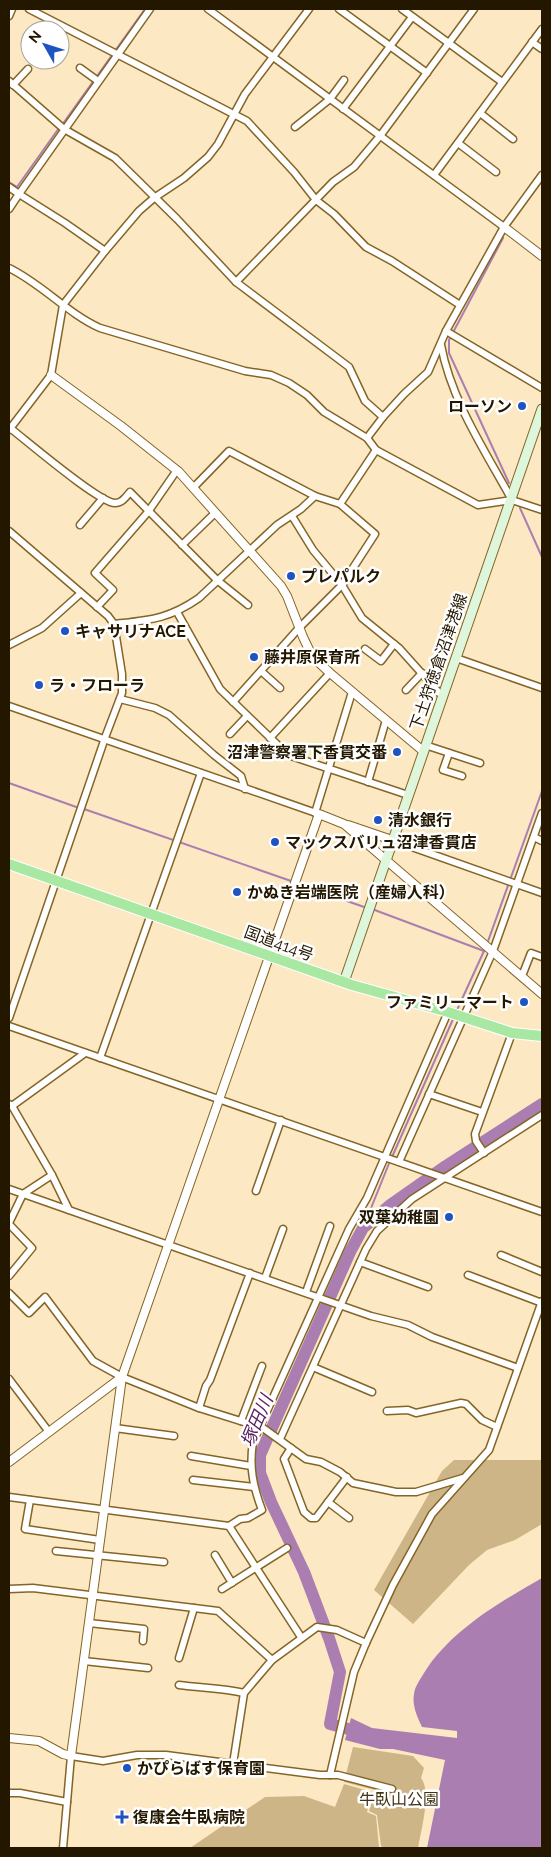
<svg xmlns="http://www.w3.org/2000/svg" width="551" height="1857" font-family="Raleway,'Noto Sans JP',sans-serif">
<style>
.green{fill:#ceb588}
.water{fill:#ab7eb1}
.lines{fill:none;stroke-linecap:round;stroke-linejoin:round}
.stream{stroke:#ab7eb1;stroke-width:2}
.river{stroke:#ab7eb1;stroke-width:12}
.minor-casing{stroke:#846526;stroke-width:9}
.tertiary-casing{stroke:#846526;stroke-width:10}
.secondary-casing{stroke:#846526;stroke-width:11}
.trunk-casing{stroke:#fff;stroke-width:12}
.minor{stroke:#fff;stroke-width:6}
.tertiary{stroke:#fff;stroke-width:8}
.secondary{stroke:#def6dc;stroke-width:9}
.trunk{stroke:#a8e8a2;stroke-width:10}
.poi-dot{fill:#1f53c0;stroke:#fff;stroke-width:2}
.labels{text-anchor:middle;stroke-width:5;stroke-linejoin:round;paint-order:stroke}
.poi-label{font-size:16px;font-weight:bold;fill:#231700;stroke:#fff;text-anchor:start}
.street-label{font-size:16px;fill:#231700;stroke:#fff}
.park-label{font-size:16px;fill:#433417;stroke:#fff}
.water-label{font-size:18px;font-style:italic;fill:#5c2464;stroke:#fff}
</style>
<rect width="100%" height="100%" fill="#fce8c2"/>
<g class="green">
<polygon points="454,1460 542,1460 542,1524 515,1540 487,1550 469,1565 413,1624 374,1590 442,1471"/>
<path d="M353,1747L413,1756L424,1768L421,1778C432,1792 421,1830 418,1848H385L381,1846L377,1815L369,1811L375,1790L344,1782Z"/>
<polygon points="344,1784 372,1792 367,1812 376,1816 379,1847 381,1848 190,1848 265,1797 304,1796 335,1807"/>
</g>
<path class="water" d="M542,1578V1848H427L445,1760L393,1749H380L345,1740L351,1718L372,1728L457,1738V1731L422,1727C417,1716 412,1706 414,1694C415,1686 420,1680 424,1673C451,1630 499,1603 542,1578Z"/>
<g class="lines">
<g class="stream">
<polyline points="62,125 145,9"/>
<polyline points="9,182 17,187 59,128"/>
<polyline points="503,238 449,340 449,353 509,483"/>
<polyline points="520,508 542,557"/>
<polyline points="9,783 79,808"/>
<polyline points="84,809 294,882"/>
<polyline points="298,884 367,908"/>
<polyline points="372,909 484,951"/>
<polyline points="487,944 542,791"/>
<polyline points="457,1010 484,951"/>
<polyline points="392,1157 454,1017"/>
<polyline points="363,1228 390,1161"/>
</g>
<polyline class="river" points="363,1733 330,1724 340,1672 329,1638 304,1572 271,1502 260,1473 260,1455 350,1252 363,1228 389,1206 446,1166 542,1104"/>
<g class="minor-casing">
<g id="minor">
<polyline points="29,9 247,121 294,172 316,200 334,214 366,247 392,261 460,305"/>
<polyline points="208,9 504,227 542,175"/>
<polyline points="339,9 427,73"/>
<polyline points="402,9 502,82"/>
<polyline points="9,16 12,9"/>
<polyline points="532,42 542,49"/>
<polyline points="80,68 98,81"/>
<polyline points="9,81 64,129 115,158 177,219 236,282 349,367 365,401 383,417"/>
<polyline points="13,85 28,69"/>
<polyline points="343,109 412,17"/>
<polyline points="480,113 513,139"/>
<polyline points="295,127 330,99 344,80"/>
<polyline points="458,143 496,172"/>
<polyline points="434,175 542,29"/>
<polyline points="9,187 19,194 150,9"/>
<polyline points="9,209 19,194 65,223 105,251"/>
<path d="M9,268C42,284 67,313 100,328L245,371L271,375L289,383L307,395L324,412L367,438L376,450L478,505L512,500L542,510"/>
<polyline points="236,282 333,182 354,167 380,136 474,9"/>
<polyline points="446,331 542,388"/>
<path d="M441,345C451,400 485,451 512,500"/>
<path d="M10,428C27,441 99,503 115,503C122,503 126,497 130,492L217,580L248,605"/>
<polyline points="9,430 51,375 63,305 105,251 139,211 154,198 184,178 208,157 218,144 245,94 309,9"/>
<polyline points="367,438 383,417 404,394 428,372 446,331 504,227"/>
<polyline points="193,488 229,451 315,496"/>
<polyline points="292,516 313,550 342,585 362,618 399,648 442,696"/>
<polyline points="80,525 103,498"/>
<polyline points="9,531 108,616 114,624 122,674 122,693 106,735 9,1018"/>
<polyline points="182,545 215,513"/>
<polyline points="97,607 113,590 95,573 148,512 177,470"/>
<polyline points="177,612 220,689 288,755 408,795"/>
<path d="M114,624C150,620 169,619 199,598L277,525L301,509L315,496L340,504L376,450"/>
<polyline points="9,645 42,628 81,593"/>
<polyline points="365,649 381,661 394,644"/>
<polyline points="456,658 542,688"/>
<polyline points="261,671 280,688"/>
<polyline points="406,690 422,673"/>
<polyline points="120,699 155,708 169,715 214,755 241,776 245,789"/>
<polyline points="233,702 299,628 342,585 375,534 340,504"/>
<polyline points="9,706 319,814"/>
<polyline points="230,734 247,716"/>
<polyline points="270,738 330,673"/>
<polyline points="425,745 480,763"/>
<polyline points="449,753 443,770 462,776"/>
<polyline points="368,782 386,720"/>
<polyline points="315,813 352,692"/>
<polyline points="534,837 542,841"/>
<polyline points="392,840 542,893"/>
<polyline points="522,976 531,953 542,957"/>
<polyline points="9,1026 542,1212"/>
<polyline points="100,1058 201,773"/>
<polyline points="429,1094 482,1112"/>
<polyline points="9,1104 12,1106 52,1175 69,1210"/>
<polyline points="12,1106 85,1053"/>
<polyline points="484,1153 476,1141 475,1134 512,1033"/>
<polyline points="399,1162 493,951 542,813"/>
<polyline points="9,1189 371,1316 408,1325 432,1337 518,1368"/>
<polyline points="256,1191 281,1120"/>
<polyline points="9,1223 23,1194 52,1175"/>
<polyline points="9,1224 32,1248 9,1276"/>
<polyline points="501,1255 542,1272"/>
<polyline points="360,1262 428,1287"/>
<polyline points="468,1275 542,1303"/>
<polyline points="265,1278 283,1229"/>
<polyline points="306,1292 330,1226"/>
<polyline points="9,1293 29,1313 45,1297 93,1361 122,1377 199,1408 263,1428 306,1459 321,1462 340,1472 353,1483 396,1492 416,1492 463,1478"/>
<polyline points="313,1367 372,1392"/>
<polyline points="9,1379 49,1432"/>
<polyline points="199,1408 206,1386 210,1380 250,1273"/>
<polyline points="387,1411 408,1410 416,1413 461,1403 466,1404 482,1420 497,1427"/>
<polyline points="241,1421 262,1366"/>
<polyline points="115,1428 174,1436"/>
<polyline points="280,1439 366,1249 377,1231 412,1199 542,1115"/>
<polyline points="291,1448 284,1459 304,1512 311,1518 316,1518 347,1477"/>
<polyline points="191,1456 251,1466"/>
<polyline points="193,1480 254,1487"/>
<polyline points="9,1497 229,1526 301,1637"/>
<polyline points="30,1500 25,1529 100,1540"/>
<polyline points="328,1502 349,1518"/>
<path d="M229,1526L240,1519L248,1518L262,1510C253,1486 249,1467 253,1442L349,1229L367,1198L448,1012"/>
<polyline points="56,1551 164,1562"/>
<polyline points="215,1555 232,1583"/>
<polyline points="9,1589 33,1588 218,1611 272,1660"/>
<polyline points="222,1589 287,1548"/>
<polyline points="89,1623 144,1629 143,1641"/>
<polyline points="179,1658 194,1608"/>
<polyline points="84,1661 148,1668"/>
<path d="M179,1685C201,1688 223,1688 244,1693"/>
<polyline points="233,1764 244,1693 272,1660 317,1627 337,1630 366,1643"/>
<polyline points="330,1775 338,1775 392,1789"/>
<polyline points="9,1793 20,1793 67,1802"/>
<polyline points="63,1848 71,1756 103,1761 137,1755 166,1755 320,1775 330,1775 354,1672 366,1643 393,1585 432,1514 489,1450 542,1301"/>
</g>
</g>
<g class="tertiary-casing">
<g id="tertiary">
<polyline points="504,227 542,256"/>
<polyline points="51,375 121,426 179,472 281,586 287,596 303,637 312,656 330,673 423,751"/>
<polyline points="348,825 392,840"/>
<polyline points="9,1462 122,1377"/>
<polyline points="9,1738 39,1741 63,1754 71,1756 122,1377 319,814 344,824 542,994"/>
</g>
</g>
<g class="secondary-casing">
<polyline id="secondary" points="344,982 542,409"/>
</g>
<g class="trunk-casing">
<polyline id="trunk" points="9,864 352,985 448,1012 512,1033 542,1036"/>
</g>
<use href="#minor" class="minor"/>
<use href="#tertiary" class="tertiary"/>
<use href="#secondary" class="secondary"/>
<use href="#trunk" class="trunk"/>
</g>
<g class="poi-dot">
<circle cx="522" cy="406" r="5"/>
<circle cx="291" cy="576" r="5"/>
<circle cx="65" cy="631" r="5"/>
<circle cx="254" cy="657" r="5"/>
<circle cx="39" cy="685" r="5"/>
<circle cx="397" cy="752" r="5"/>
<circle cx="378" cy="820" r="5"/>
<circle cx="275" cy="842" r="5"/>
<circle cx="237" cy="892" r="5"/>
<circle cx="524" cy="1002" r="5"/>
<circle cx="449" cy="1217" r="5"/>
<circle cx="127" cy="1768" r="5"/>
<path d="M119.5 1809.5h5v5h5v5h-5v5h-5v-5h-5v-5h5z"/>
</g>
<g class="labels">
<g class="poi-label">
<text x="512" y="412" text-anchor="end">ローソン</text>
<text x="301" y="582">プレパルク</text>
<text x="75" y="637">キャサリナACE</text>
<text x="264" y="663">藤井原保育所</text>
<text x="49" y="691">ラ・フローラ</text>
<text x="387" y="758" text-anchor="end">沼津警察署下香貫交番</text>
<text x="388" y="826">清水銀行</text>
<text x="285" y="848">マックスバリュ沼津香貫店</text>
<text x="247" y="898">かぬき岩端医院（産婦人科）</text>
<text x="514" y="1008" text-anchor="end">ファミリーマート</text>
<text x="439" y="1223" text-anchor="end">双葉幼稚園</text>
<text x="137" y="1774">かぴらばす保育園</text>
<text x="133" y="1823">復康会牛臥病院</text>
</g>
<g class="street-label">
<text transform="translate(438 662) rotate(-71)" y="6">下土狩徳倉沼津港線</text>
<text transform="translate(279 943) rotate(20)" y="6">国道414号</text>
</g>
<g class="park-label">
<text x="399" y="1805">牛臥山公園</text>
</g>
<g class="water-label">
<text transform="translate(257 1421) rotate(-67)" y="6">塚田川</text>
</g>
</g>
<rect width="551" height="1857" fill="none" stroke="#231700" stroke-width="20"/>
<g transform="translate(45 45) rotate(309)"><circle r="24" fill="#ffffff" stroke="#a7a299"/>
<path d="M0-4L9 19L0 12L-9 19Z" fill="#1f53c0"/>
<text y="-8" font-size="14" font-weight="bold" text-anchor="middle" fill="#231700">N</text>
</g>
</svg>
